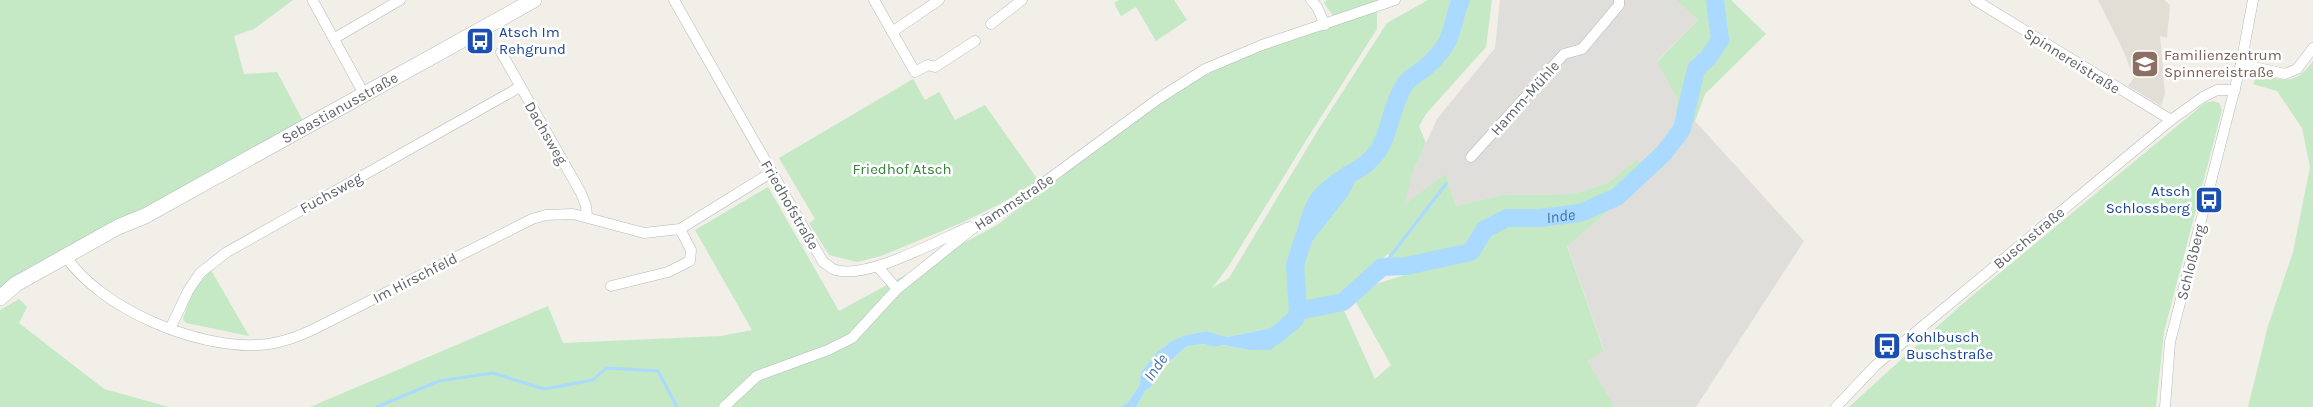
<svg xmlns="http://www.w3.org/2000/svg" width="2313" height="407" font-family="Karla,sans-serif">
<style>
.industrial{fill:#e0deda}
.education{fill:#e1ded6}
.green{fill:#c5e8c5}
.water{fill:#aadaff}
.lines{fill:none;stroke-linecap:round;stroke-linejoin:round}
.stream{stroke:#aadaff;stroke-width:3}
.river{stroke:#aadaff;stroke-width:18}
.street-casing{stroke:#b5b8bc;stroke-width:11}
.secondary-casing{stroke:#b6babf;stroke-width:16}
.street{stroke:#fff;stroke-width:10}
.secondary{stroke:#fff;stroke-width:15}
.labels{text-anchor:middle;stroke-width:5;stroke-linejoin:round;paint-order:stroke}
.transit-label{font-size:15px;fill:#164399;stroke:#fff;text-anchor:start}
.education-label{font-size:15px;fill:#785e54;stroke:#fff;text-anchor:start}
.street-label{font-size:15px;fill:#5f6368;stroke:#fff}
.park-label{font-size:15px;fill:#348238;stroke:#fff}
.water-label{font-size:16px;font-style:italic;fill:#4174aa;stroke:#fff}
</style>
<rect width="100%" height="100%" fill="#f1efe8"/>
<polygon class="industrial" points="1500,0 1676,0 1698,20 1657,61 1677,98 1674,130 1650,153 1662,169 1695,121 1804,241 1696,407 1615,407 1588,361 1604,350 1567,245 1652,175 1635,161 1608,183 1573,194 1502,195 1456,206 1446,175 1404,205 1412,174 1437,119 1495,48"/>
<polygon class="education" points="2098,0 2164,0 2170,5 2167,38 2160,36 2165,94 2161,106 2128,86 2134,78 2123,50"/>
<g class="green">
<polygon points="0,0 293,0 254,29 234,36 244,74 277,72 303,121 0,289"/>
<polygon points="1119,0 1174,0 1187,20 1156,41 1136,7 1121,16 1114,3"/>
<polygon points="1327,0 1386,0 1334,17 1324,3"/>
<polygon points="1428,0 1492,0 1486,47 1426,114 1419,126 1426,143 1412,174 1405,204 1446,174 1456,206 1502,195 1573,194 1608,183 1636,160 1652,174 1567,246 1604,351 1588,361 1615,407 1136,407 1145,391 1150,388 1163,369 1187,346 1204,344 1214,347 1223,345 1250,350 1280,343 1298,320 1308,314 1327,313 1342,306 1375,379 1391,365 1354,299 1379,283 1408,274 1388,254 1343,291 1295,319 1277,327 1227,337 1206,331 1186,335 1166,345 1157,352 1141,372 1139,386 1128,402 1120,407 310,407 548,306 563,343 721,336 752,330 695,230 768,187 839,311 997,225 1173,93 1227,64 1295,38 1377,11 1377,29 1307,139 1228,267 1212,288 1229,278 1318,130 1387,23"/>
<polygon points="1676,0 1731,0 1766,34 1705,94 1695,121 1662,169 1650,153 1674,130 1677,98 1657,62 1698,20"/>
<path d="M2313,61V407H2248L2268,326L2293,252L2310,167L2302,128L2277,91L2253,84L2257,74C2286,80 2293,87 2313,61Z"/>
<polygon points="913,79 925,100 939,92 955,120 985,105 1038,180 1004,202 961,223 881,256 857,262 829,255 809,223 815,219 779,158"/>
<polygon points="2213,101 2219,103 2222,110 2164,332 2156,407 1849,407 1960,306 2205,103"/>
<polygon points="211,270 249,336 186,323 183,319 192,292"/>
<polygon points="19,299 27,307 19,323 104,389 169,407 0,407 0,310"/>
</g>
<polygon class="water" points="1277,327 1287,334 1271,350 1250,350 1223,345 1214,347 1204,344 1187,346 1163,368 1150,388 1145,391 1136,407 1120,407 1128,402 1139,386 1141,372 1157,352 1172,341 1186,335 1206,331 1227,337"/>
<g class="lines">
<g class="stream">
<polyline points="1382,267 1446,184"/>
<polyline points="377,407 439,381 493,373 544,389 593,380 606,368 658,371 677,407"/>
</g>
<g class="river">
<path d="M1306,232C1314,200 1320,193 1348,175"/>
<path id="s1" d="M1298,311L1343,302L1382,267L1406,266L1471,252L1485,229L1507,218H1540L1580,213L1617,197L1664,153L1682,129L1696,69L1708,58L1720,40L1715,0"/>
<path d="M1261,341L1275,336L1295,319L1298,311L1295,265L1304,237L1341,190L1348,175C1396,152 1382,121 1405,84C1410,77 1419,73 1426,67C1433,61 1441,52 1446,44C1454,30 1454,14 1461,0"/>
</g>
<g class="street-casing">
<g id="street">
<path d="M674,0L823,262C827,264 831,269 836,270C866,280 939,240 969,227"/>
<polyline points="874,0 915,72 928,65 935,67 975,41"/>
<polyline points="1311,0 1317,7 1325,25"/>
<polyline points="1975,0 2171,120"/>
<polyline points="313,1 364,94"/>
<polyline points="991,24 1022,0"/>
<polyline points="892,32 939,0"/>
<polyline points="335,38 400,0"/>
<polyline points="501,52 581,193 586,206 587,216"/>
<polyline points="2241,64 2285,74 2297,69 2313,48"/>
<polyline points="1471,157 1564,54 1582,49 1619,5 1619,0"/>
<path d="M66,257C102,309 195,348 258,345C278,344 298,337 316,328L532,219L546,215L573,214L644,233L680,229L772,172"/>
<polyline points="878,267 897,289"/>
<polyline points="611,286 668,272 690,261 691,250 680,229"/>
<polyline points="170,329 188,291 200,273 227,252 520,87"/>
<polyline points="724,407 757,376 828,350 852,338 897,289 981,222 1008,209 1158,99 1205,69 1262,45 1395,0"/>
<polyline points="1836,407 1876,365 2171,120 2203,97 2217,90 2235,90"/>
<polyline points="2165,407 2170,342 2241,64 2253,0"/>
</g>
</g>
<g class="secondary-casing">
<g id="secondary">
<path id="s2" d="M0,298L16,284L118,227L145,216L534,0"/>
</g>
</g>
<use href="#street" class="street"/>
<use href="#secondary" class="secondary"/>
</g>
<defs>
<g id="bus-square" transform="scale(1.4375)"><rect x="-9" y="-9" width="18" height="18" rx="4" fill="#1a4fb4" stroke="#fff"/><path d="M-5-6H5V4H4V6H2V4H-2V6H-4V4H-5ZM-3.5-4V0h7V-4ZM-3.5 1.2v1.5H-2V1.2ZM2 1.2v1.5H3.5V1.2Z" fill="#fff"/></g>
<g id="school-square" transform="scale(1.4375)"><rect x="-9" y="-9" width="18" height="18" rx="4" fill="#8d6e63" stroke="#fff"/><path d="M0-5L7-2L0 1L-7-2ZM-4 1L0 2.5L4 1V4Q0 6-4 4Z" fill="#fff"/></g>
</defs>
<g fill-rule="evenodd">
<use href="#bus-square" x="480" y="41"/>
<use href="#school-square" x="2145" y="64"/>
<use href="#bus-square" x="2209" y="200"/>
<use href="#bus-square" x="1887" y="346"/>
</g>
<g class="labels">
<g class="transit-label">
<text x="499" y="37">Atsch Im<tspan x="499" dy="17">Rehgrund</tspan></text>
<text x="2190" y="196" text-anchor="end">Atsch<tspan x="2190" dy="17">Schlossberg</tspan></text>
<text x="1906" y="342">Kohlbusch<tspan x="1906" dy="17">Buschstraße</tspan></text>
</g>
<g class="education-label">
<text x="2164" y="60">Familienzentrum<tspan x="2164" dy="17">Spinnereistraße</tspan></text>
</g>
<g class="street-label">
<text transform="translate(2072 61) rotate(32)" y="5">Spinnereistraße</text>
<text transform="translate(1525 98) rotate(-48)" y="5">Hamm-Mühle</text>
<text dy="5" stroke="none"><textPath href="#s2" startOffset="390">Sebastianusstraße</textPath></text>
<text transform="translate(546 133) rotate(60)" y="5">Dachsweg</text>
<text transform="translate(331 193) rotate(-29)" y="5">Fuchsweg</text>
<text transform="translate(1014 202) rotate(-33)" y="5">Hammstraße</text>
<text transform="translate(790 205) rotate(60)" y="5">Friedhofstraße</text>
<text transform="translate(2029 238) rotate(-40)" y="5">Buschstraße</text>
<text transform="translate(2191 262) rotate(-76)" y="5">Schloßberg</text>
<text transform="translate(415 278) rotate(-27)" y="5">Im Hirschfeld</text>
</g>
<g class="park-label">
<text x="902" y="174">Friedhof Atsch</text>
</g>
<g class="water-label">
<text dy="6" stroke="none"><textPath href="#s1" startOffset="294">Inde</textPath></text>
<text transform="translate(1155 367) rotate(-55)" y="6">Inde</text>
</g>
</g>
</svg>
